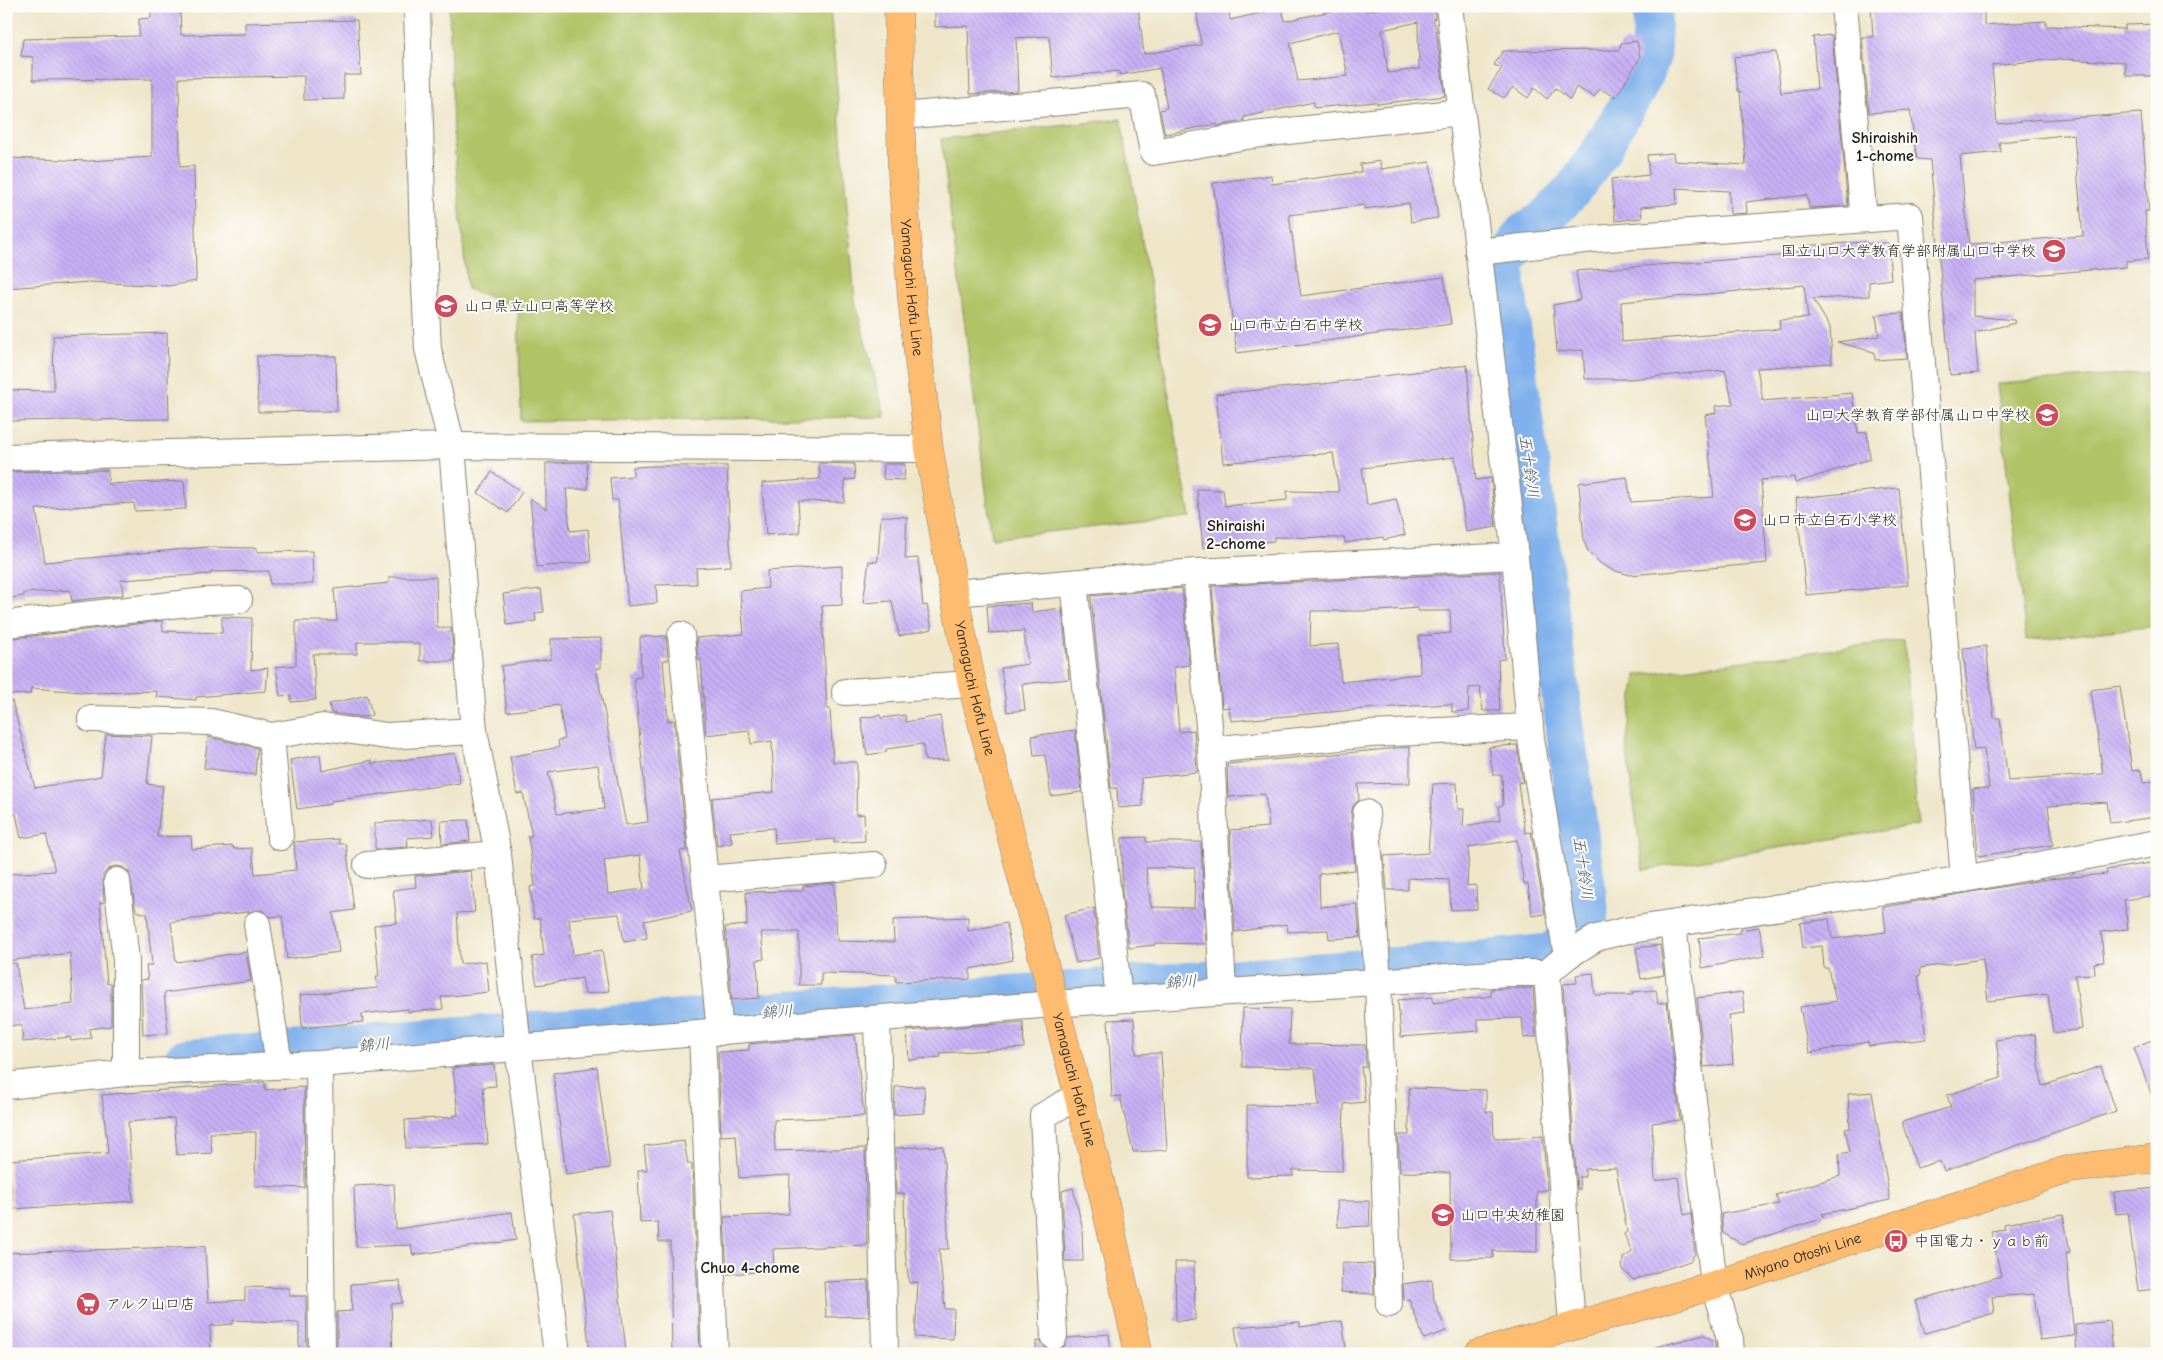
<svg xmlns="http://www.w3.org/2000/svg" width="2163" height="1360" font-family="'Comic Neue','Klee One',sans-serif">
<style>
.garden{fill:#b1c366;stroke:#667041}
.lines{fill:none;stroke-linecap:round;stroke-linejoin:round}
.river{stroke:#80b1ec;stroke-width:39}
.building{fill:url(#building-back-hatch);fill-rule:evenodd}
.minor-casing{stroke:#868173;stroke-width:28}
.major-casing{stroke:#868173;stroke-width:29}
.minor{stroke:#fff;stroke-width:26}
.major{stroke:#fdbc70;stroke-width:28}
.labels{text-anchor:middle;stroke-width:4;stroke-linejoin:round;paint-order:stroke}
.poi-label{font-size:15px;fill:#1c1c1c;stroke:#fdfcf7;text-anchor:start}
.street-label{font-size:15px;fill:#1c1c1c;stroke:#fdfcf7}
.neighbourhood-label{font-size:16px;font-weight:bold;fill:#1c1c1c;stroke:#fdfcf7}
.water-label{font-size:16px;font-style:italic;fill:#44586f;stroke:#fdfcf7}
</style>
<defs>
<pattern id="building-back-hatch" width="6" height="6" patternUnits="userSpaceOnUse" patternTransform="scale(1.25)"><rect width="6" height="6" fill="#c8b1f6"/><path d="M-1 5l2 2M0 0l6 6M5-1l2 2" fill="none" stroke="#ab98d2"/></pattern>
</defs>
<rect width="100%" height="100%" fill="#fdfcf7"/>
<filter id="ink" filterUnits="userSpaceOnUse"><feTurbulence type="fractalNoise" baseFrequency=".02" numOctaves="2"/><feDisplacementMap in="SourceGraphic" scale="10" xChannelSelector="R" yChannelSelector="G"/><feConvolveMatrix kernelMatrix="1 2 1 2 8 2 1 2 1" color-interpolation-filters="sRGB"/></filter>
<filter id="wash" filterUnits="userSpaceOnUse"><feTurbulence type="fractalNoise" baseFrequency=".0096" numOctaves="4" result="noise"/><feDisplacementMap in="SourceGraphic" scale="20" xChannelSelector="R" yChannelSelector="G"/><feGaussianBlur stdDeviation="1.12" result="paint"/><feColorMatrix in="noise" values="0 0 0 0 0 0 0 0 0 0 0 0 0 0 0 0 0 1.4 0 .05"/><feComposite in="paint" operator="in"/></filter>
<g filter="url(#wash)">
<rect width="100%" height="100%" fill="#efe6ca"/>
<g class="garden">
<polygon points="449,6 830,6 855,301 885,417 521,421 518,307 467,289 453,131"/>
<polygon points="1121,119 1190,517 992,538 941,139"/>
<polygon points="2157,372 2157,626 2026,640 1997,384"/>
<polygon points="1904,640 1918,825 1643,870 1626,746 1636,675"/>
</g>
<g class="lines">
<polyline class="river" points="184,1059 701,1017 1483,960 1549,953 1588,927 1589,908 1506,285 1506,263 1523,233 1545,219 1572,191 1599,154 1638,87 1651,57 1653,6"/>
</g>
<g id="blocks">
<g class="building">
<polygon points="151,6 180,6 181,35 245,34 245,23 357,20 361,75 344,75 344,99 304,100 304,76 179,78 180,167 194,166 196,281 169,286 89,282 6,288 6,166 8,166 9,158 89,161 152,157 152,79 33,80 33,57 21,56 23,39 139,36 139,19 151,18"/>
<path d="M935,6H1138L1144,54L1201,45L1196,6H1228L1230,20L1282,8L1285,21L1355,6H1365L1366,11L1388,6H1434L1435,19H1433L1436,28L1445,96L1377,104L1376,102L1314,108V102L1244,117V121L1217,126V124L1165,134L1160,110L1167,108L1160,68L1120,75L1119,71L1053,78L1049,36L1016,38L1018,91L970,94L968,26L935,27ZM1418,22L1419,69L1388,73L1382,30ZM1338,31L1348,76L1298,81L1290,43Z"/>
<path d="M1871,6H1984V25L2046,21V26L2125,29V25L2157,24V76H2126L2125,62L2058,59L1992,65L1997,124L2042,119V120L2141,113L2149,211H2145L2148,259L2126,261V267L1973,280V316L2014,320L2015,323L1975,333L1978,373L1950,375L1930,160L1917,159L1910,110L1869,113L1862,37H1873ZM2074,134L2083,236L1969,244L1960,156L2001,152L1999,142Z"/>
<polygon points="1832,35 1848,206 1809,208 1807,195 1746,202 1747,213 1730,214 1729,191 1676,188 1677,204 1641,207 1642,218 1615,221 1611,179 1649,175 1647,155 1673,153 1674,161 1746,165 1740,91 1738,91 1734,57 1776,52 1781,93 1817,89 1813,37"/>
<polygon points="1637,41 1640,58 1616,97 1600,89 1594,97 1576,87 1570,100 1556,88 1547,99 1534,88 1528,98 1513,87 1504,98 1488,89 1502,68 1494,65 1503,51 1619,50 1621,43"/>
<polygon points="1380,161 1381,169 1430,162 1438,218 1411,222 1409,203 1364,209 1364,205 1289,215 1301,296 1444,277 1451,324 1237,353 1213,183 1271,175 1272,184 1361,172 1360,164"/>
<path d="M1865,242L1868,244L1888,243L1891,279L1869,282V296L1813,299L1830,327L1832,363L1757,368L1763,401L1852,393L1858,433L1867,432L1870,459L1795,483L1794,477L1761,480L1767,563L1630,575L1612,570L1600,563L1588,551L1584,542L1579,483L1627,477L1631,502L1714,497L1705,415L1716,413L1715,406L1733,404L1725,370L1630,379H1585L1583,350L1557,352L1553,305L1580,300L1576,271L1791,255V253L1800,251V246ZM1804,285L1808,318L1779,320L1780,329L1622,342L1621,302Z"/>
<polygon points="1903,313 1907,358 1875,360 1874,352 1837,342 1879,336 1876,315"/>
<polygon points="167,333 169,419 6,421 6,390 54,391 53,336"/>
<polygon points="257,356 336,356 337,411 258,412"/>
<polygon points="1467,365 1476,480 1491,478 1496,527 1466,532 1455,457 1362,468 1367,505 1396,499 1405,535 1384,540 1383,537 1345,543 1344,538 1274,537 1274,541 1203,548 1197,489 1223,490 1225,506 1287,500 1287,491 1339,492 1333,453 1223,463 1216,394 1323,384"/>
<polygon points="587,462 588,489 566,489 570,531 588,529 591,562 537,567 530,498 546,509 546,463"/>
<polygon points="819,463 854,464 855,479 845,480 844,502 798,501 800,533 766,535 762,483 820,479"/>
<polygon points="884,464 905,464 904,480 883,479"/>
<polygon points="653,466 727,466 731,566 696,568 697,584 656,585 657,603 628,606 618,500 612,500 610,478 633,476 633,467"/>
<polygon points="108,470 108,484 184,481 186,509 135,511 134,503 36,509 45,562 208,547 257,548 257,552 312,551 313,584 270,584 269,571 211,572 211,574 121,580 123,595 72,601 70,590 24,593 24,596 6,599 6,472"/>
<polygon points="492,472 522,492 508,513 478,493"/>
<polygon points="1899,488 1908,585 1806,595 1796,498"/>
<polygon points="881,516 907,517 905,559 918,558 923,606 927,605 932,629 899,636 892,601 863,603 869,561 877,562 878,558"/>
<polygon points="842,566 842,605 822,606 827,709 830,709 833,762 857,762 856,815 864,814 865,841 834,843 834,839 775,844 774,828 730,832 732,843 717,846 712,798 774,792 772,741 751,744 749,730 706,735 701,660 698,660 696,638 744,634 740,591 768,588 767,571"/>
<path d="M1500,572L1505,659L1498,660L1500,711H1483L1480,687L1469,688L1468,711L1452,712V704L1376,708L1231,721L1229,707L1222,708L1212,586ZM1418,608V611H1450L1451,633L1419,636L1420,674L1341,682L1338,644L1310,646L1311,611H1380Z"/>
<polygon points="389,577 436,577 437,628 451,628 454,661 420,661 420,644 412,644 412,642 357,642 357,654 313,654 316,700 291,702 291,695 280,696 276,667 296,665 296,621 337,621 334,589 389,583"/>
<polygon points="1182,588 1189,665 1174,667 1179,732 1194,730 1197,772 1141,778 1143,806 1118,808 1117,788 1111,788 1091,596"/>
<polygon points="541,589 544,612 535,613 536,621 507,625 503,594"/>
<polygon points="1031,603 1032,612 1062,608 1069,679 1022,684 1025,710 1007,712 1001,668 1028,664 1024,631 989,633 987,606"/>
<polygon points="222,617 252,618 251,670 268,668 266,691 196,697 196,700 156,697 157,691 95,693 31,688 30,694 6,695 6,639 162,621 163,631 222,633"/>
<path d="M666,636L668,660H663L668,721L674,720L687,850L680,851L692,911L644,921L647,938L624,942L619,914L569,919L573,955L602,950L609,991L585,994L582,978L537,985L532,957L544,955L540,918L534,919L530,887L535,886L528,836H532L523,793L517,794L510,757L559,747L558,740L565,739L559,705L507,712L501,666L551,659V639L601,638V668H596L626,825L648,822L634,678L641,677L640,637ZM598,765L604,809L557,814L548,772ZM640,855L644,889L608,894L604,860Z"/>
<polygon points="1986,646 1994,718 2000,718 2008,781 2103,774 2091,690 2120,686 2132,771 2141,770 2143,783 2157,781 2157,817 2110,823 2107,802 2048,806 2053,845 1978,856 1973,789 1989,788 1984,749 1974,750 1963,648"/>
<polygon points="367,695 372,715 363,717 331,713 329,704"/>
<polygon points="6,701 12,701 35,788 101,776 106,734 152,736 147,784 163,786 157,837 191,836 192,849 233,846 234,849 252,848 255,874 296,870 294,842 339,839 339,844 346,844 354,910 333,913 339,952 287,959 282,916 270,917 262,910 171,922 176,962 246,952 251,981 164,993 168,1033 143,1035 141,980 148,979 146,966 152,965 147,914 136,911 129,872 123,867 115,866 108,869 103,875 104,903 100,902 107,984 111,983 111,1026 89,1029 91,1038 71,1041 70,1037 23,1042 21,1024 6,1027 6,963 16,963 24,1010 73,1004 72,988 70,953 6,961 6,931 11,930 8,874 55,871 46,834 21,838 16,814 6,816"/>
<polygon points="880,715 881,718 905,715 906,722 940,716 948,760 925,761 923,744 886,749 886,752 867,755 861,718"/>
<polygon points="1075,730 1082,792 1051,796 1045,755 1034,756 1032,736"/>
<polygon points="208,737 257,748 255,775 204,768"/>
<polygon points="1517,745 1523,782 1518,783 1525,833 1531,832 1545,914 1532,916 1528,884 1524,884 1517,840 1469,847 1467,886 1476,885 1477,909 1451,910 1449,880 1408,878 1408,890 1387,890 1384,856 1428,853 1433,784 1457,783 1458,809 1464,809 1463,826 1500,820 1498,806 1503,805 1502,775 1493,775 1489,747"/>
<polygon points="1410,747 1410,783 1358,784 1359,800 1353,806 1351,814 1355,870 1319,874 1320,907 1357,904 1360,937 1329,939 1328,930 1288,932 1287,924 1235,932 1230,830 1269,827 1265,794 1228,797 1227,764"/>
<polygon points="455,753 460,783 331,801 331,804 297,809 290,760 320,755 322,771 372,760 372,764"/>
<polygon points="432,819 434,836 407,838 408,847 375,849 375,823"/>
<polygon points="468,820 470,841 442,844 441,821"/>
<path d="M1146,837V842H1201L1206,944L1155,943V945L1129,948L1122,892V838ZM1195,867L1194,908L1151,907L1146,868Z"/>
<polygon points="2157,862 2157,895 2124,900 2128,929 2101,932 2104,962 2094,963 2095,974 2075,975 2082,1029 2053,1033 2048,994 1988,1001 1983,959 1920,968 1921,975 1918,975 1926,1039 1869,1046 1868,1042 1809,1053 1800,1007 1836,1001 1828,968 1824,968 1822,946 1803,948 1800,923 1829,919 1832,939 1886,932 1883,907 2048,879 2107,874 2106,870"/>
<polygon points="471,871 475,912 457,913 460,964 486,961 489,992 441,997 443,1009 408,1012 408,1009 362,1014 363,1022 302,1028 300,995 378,988 376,977 379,977 374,925 397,923 393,890 416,887 415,876"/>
<polygon points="834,883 837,941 894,942 893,920 968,917 968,931 1006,923 1013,960 970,969 970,979 896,982 896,975 821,973 821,985 799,985 799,932 761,932 764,959 757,960 759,998 732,1000 725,927 747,925 746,892 803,891 803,886"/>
<polygon points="1094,908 1099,958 1076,963 1064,915"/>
<polygon points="1759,927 1765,956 1702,968 1699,938 1740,933 1740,930"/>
<polygon points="1660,945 1664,975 1641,979 1636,948"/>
<polygon points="1593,973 1595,995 1633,995 1632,992 1656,990 1658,1004 1667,1002 1680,1120 1652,1123 1655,1181 1678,1177 1684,1215 1691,1213 1695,1254 1690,1261 1633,1280 1622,1269 1623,1258 1632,1252 1624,1234 1627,1232 1616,1168 1585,1169 1585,1177 1579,1177 1580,1189 1577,1189 1563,984 1577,983 1576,975"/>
<polygon points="1533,988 1536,1037 1524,1038 1522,1018 1477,1019 1479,1031 1401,1037 1398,1000 1433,997 1433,1003 1491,996 1491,989"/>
<polygon points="1742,992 1745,1013 1729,1015 1733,1064 1704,1067 1697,998"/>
<polygon points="1243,1008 1290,1009 1289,1044 1365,1045 1366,1067 1361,1067 1365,1102 1344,1104 1342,1171 1293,1170 1293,1176 1247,1177 1247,1105 1319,1106 1315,1068 1242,1067"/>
<polygon points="1134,1019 1136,1054 1161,1053 1167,1150 1133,1152 1120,1096 1112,1097 1108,1020"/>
<polygon points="1023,1022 1024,1048 940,1053 941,1057 909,1060 907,1031"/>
<polygon points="2035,1034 2042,1086 2101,1066 2116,1111 1944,1171 1940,1161 1917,1168 1902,1122 1951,1107 1947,1095 2001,1078 1996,1040"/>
<polygon points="855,1035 864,1116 774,1120 775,1151 865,1148 867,1245 773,1249 774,1271 727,1274 724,1217 789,1214 790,1175 739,1178 736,1135 721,1136 718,1052 749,1050 749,1044"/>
<polygon points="2157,1038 2157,1104 2155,1104 2134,1047"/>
<polygon points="494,1065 496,1086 483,1087 488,1144 406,1148 405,1120 454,1117 454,1115 458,1115 453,1068"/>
<polygon points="597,1067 610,1168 566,1174 553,1073"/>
<polygon points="265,1082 265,1090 304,1087 305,1188 255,1186 256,1132 210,1133 212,1153 177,1155 174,1118 128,1122 133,1201 13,1209 9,1160 108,1153 102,1095"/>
<polygon points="924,1086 925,1113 894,1115 895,1087"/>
<polygon points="1409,1088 1486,1090 1486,1112 1493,1112 1494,1138 1543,1136 1547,1190 1537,1191 1537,1252 1493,1251 1493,1258 1451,1259 1450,1173 1400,1172 1398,1135 1409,1135"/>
<polygon points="1872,1092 1890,1200 1822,1214 1824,1218 1742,1244 1723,1233 1721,1214 1779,1204 1776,1195 1840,1176 1839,1154 1850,1152 1845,1129 1850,1128 1848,1094"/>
<polygon points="684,1141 688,1164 692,1164 700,1352 672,1353 670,1242 659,1242 658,1222 640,1223 638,1170 647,1170 644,1146"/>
<polygon points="943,1146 949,1249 939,1249 945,1309 954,1309 953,1339 915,1337 918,1282 909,1283 905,1250 904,1193 896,1194 895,1148"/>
<polygon points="394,1184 396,1229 512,1212 516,1240 413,1255 411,1245 356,1247 354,1186"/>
<polygon points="1073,1188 1082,1226 1083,1261 1065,1261 1062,1191"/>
<polygon points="2157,1188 2157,1289 2138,1291 2128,1213 2116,1214 2114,1192"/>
<polygon points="1337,1201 1369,1201 1370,1226 1338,1227"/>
<polygon points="610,1210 626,1351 590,1354 574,1214"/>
<polygon points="2063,1214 2070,1252 2066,1253 2074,1336 2040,1340 2034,1294 1992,1297 1994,1313 1925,1333 1915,1301 2001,1276 1991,1231 2005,1229 2004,1224"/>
<polygon points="205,1246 208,1302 245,1300 245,1287 289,1288 289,1296 306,1296 307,1354 299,1354 299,1323 233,1320 233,1324 210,1326 211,1354 6,1354 6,1253"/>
<polygon points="1175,1262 1194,1262 1195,1320 1176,1321"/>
<polygon points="1342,1263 1373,1264 1374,1294 1341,1292"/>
<polygon points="868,1280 869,1316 826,1317 824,1282"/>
<polygon points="1432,1280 1434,1300 1446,1331 1424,1339 1409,1299 1404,1300 1403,1284"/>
<polygon points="400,1281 402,1303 391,1304 393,1354 337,1354 337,1312 352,1311 351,1284"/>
<polygon points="1342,1321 1347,1354 1239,1354 1235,1327 1300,1322 1300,1327"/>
<polygon points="2110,1321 2113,1354 2077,1354 2075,1325"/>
<polygon points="1109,1334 1111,1354 1036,1354 1036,1342 1040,1341 1047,1349 1055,1351 1063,1348 1068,1338"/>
<polygon points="1704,1335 1715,1342 1716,1354 1656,1354 1655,1347"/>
</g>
</g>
</g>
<g filter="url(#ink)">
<use href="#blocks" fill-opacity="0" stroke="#868173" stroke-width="1"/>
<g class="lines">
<g class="minor-casing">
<g id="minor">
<polyline points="417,6 423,245 428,349 452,446 474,731 498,854 518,1048 557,1354"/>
<polyline points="1449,6 1515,556 1531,739 1567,956"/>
<polyline points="1844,6 1864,219"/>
<polyline points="901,116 1142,95 1153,152 1253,135 1461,112"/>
<polyline points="1478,252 1594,239 1910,216 1964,879"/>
<polyline points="6,457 452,446 929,449"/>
<polyline points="1196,572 1211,750 1223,992"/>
<polyline points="1074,583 1119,999"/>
<polyline points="954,593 1196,572 1515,556"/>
<polyline points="6,624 206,601 239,600"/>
<polyline points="681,635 720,1032"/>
<polyline points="845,692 972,684"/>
<polyline points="91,719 211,722 271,736 323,727 387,736 474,731"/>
<polyline points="271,736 280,837"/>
<polyline points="1211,750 1370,734 1530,727"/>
<polyline points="1366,813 1378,981 1389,1304"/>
<polyline points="367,865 498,854"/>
<polyline points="705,879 874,865"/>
<polyline points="117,881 126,960 126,1073"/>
<polyline points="257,924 279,1064"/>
<polyline points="1673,924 1714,1285 1730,1339 1731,1354"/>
<polyline points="1547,973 1572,1326"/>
<polyline points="877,1019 885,1350"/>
<polyline points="702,1034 715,1354"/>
<polyline points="319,1064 322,1354"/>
<polyline points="6,1086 126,1073 319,1064 1053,1004 1507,973 1547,973 1567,956 1596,938 1624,931 1964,879 2157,843"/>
<polyline points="1054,1336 1043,1116 1077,1096"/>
</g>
</g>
<g class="major-casing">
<g id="major">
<path id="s1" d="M898,6L902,173L912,300L929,449L954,593L972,684L1098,1172L1139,1354"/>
<path id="s2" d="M1478,1354L1714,1285L2070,1169L2157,1158"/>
</g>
</g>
<use href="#minor" class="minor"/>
<use href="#major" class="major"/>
</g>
</g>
<defs>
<g id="school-disc" transform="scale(1.25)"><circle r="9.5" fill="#d1495b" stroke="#fdfcf7"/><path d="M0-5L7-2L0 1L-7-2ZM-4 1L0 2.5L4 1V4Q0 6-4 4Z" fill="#fff"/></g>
<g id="bus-disc" transform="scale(1.25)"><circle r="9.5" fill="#d1495b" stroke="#fdfcf7"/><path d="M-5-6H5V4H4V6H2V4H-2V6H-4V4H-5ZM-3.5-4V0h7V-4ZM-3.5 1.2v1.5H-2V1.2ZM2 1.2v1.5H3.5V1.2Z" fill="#fff"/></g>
<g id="supermarket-disc" transform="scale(1.25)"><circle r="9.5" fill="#d1495b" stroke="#fdfcf7"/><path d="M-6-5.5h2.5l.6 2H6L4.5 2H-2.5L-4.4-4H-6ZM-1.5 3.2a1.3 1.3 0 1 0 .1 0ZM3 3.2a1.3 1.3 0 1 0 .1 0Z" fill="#fff"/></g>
</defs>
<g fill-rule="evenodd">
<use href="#school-disc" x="2054" y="251"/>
<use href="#school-disc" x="446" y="306"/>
<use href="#school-disc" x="1210" y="325"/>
<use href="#school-disc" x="2047" y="415"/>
<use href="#school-disc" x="1745" y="520"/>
<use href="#school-disc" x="1443" y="1215"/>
<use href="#bus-disc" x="1896" y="1241"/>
<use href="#supermarket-disc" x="88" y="1304"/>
</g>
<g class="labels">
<g class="poi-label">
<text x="2036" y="256" text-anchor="end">国立山口大学教育学部附属山口中学校</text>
<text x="464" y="311">山口県立山口高等学校</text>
<text x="1228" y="330">山口市立白石中学校</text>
<text x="2030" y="420" text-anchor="end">山口大学教育学部付属山口中学校</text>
<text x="1762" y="525">山口市立白石小学校</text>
<text x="1460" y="1220">山口中央幼稚園</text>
<text x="1914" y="1246">中国電力・ｙａｂ前</text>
<text x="106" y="1309">アルク山口店</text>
</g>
<g class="street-label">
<text dy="5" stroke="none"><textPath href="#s1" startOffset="282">Yamaguchi Hofu Line</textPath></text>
<text dy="5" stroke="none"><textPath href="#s1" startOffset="688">Yamaguchi Hofu Line</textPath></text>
<text dy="5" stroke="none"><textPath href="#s1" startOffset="1092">Yamaguchi Hofu Line</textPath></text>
<text dy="5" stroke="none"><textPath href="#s2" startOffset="339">Miyano Otoshi Line</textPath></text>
</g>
<g class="neighbourhood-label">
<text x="1885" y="143">Shiraishih<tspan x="1885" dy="18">1-chome</tspan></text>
<text x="1236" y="531">Shiraishi<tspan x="1236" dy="18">2-chome</tspan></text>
<text x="750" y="1273">Chuo 4-chome</text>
</g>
<g class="water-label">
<text transform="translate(1530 466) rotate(82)" y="6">五十鈴川</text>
<text transform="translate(1584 868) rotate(82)" y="6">五十鈴川</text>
<text transform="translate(1181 981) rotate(-4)" y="6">錦川</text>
<text transform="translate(777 1011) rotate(-4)" y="6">錦川</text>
<text transform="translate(374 1044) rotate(-5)" y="6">錦川</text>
</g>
</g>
<rect width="2163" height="1360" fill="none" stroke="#fdfcf7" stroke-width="25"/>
</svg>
